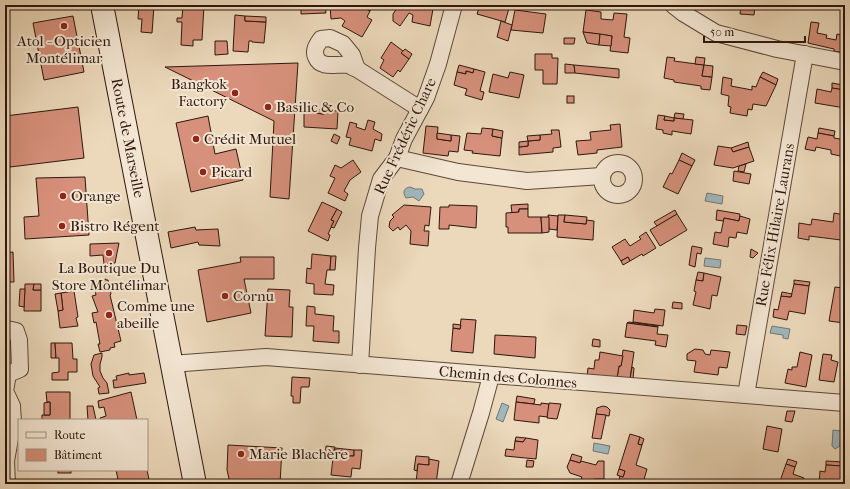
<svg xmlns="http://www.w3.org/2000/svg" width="850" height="489" font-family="'IM FELL French Canon',serif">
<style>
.water{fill:#a0b7bc;stroke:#727776}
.building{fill:#d6907b;stroke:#2d170c}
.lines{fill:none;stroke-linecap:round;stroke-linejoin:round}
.minor-casing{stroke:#5d4838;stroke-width:18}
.secondary-casing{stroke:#2d170c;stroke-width:24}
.minor{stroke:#f3e6d3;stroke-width:16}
.secondary{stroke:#f3e6d3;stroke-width:22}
.poi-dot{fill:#8f2418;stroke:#f3e6d3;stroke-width:1.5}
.labels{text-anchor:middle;stroke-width:4;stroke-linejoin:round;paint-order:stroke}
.poi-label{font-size:15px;fill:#2d170c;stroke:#f3e6d3;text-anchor:start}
.street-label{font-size:15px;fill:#2d170c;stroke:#f3e6d3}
</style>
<rect width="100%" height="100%" fill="#ecd9bb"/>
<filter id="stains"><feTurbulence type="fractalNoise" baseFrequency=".005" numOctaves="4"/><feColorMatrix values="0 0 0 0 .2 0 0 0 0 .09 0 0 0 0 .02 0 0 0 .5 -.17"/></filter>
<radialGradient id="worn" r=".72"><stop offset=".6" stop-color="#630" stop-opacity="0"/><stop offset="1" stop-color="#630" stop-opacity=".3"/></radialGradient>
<g class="water">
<path d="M410,187L415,189H422L424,194L419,201L413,197L406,198C402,192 404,188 410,187Z"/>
<polygon points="707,193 723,196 722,204 705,201"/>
<polygon points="705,258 721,260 720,268 704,266"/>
<polygon points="772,326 790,329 788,339 783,338 783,335 770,333"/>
<polygon points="502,403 509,406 503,422 496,419"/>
<polygon points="833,430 841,431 840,446 835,449 832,446"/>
<polygon points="594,443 610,446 608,454 593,451"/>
</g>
<g class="building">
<polygon points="139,5 154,5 152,33 141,32 142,19 138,19"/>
<polygon points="183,5 204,5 202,40 193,40 193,46 181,45 182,22 177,22 177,18 182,18"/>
<polygon points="301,5 325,5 326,13 301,14"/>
<polygon points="330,5 360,5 370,11 367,17 372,20 362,37 342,26 345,21 341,18 331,19"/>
<polygon points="360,5 374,5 370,11"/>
<polygon points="399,5 415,5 433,9 430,26 412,22 413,15 409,13 400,26 393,21 393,14"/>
<polygon points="415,5 434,5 433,9"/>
<polygon points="480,5 510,5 505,22 477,14"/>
<polygon points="741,5 755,5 754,15 740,14"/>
<polygon points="515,10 546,14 543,33 511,30"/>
<polygon points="586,10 601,12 601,19 613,20 614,13 627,14 624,37 630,38 628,53 610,51 612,36 583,32"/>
<polygon points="235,15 245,16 245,21 266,22 264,43 252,42 252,41 249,41 248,52 233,51"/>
<polygon points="73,16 84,72 44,80 33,23"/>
<polygon points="245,16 266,17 266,22 245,21"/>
<polygon points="501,21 512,25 508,41 497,37"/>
<polygon points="811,22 819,23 817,33 827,35 826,38 836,40 837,34 845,36 845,53 834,51 834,49 808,43"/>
<polygon points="5,27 8,55 5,55"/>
<polygon points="583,32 600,34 599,45 587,43"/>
<polygon points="600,34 612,36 611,46 599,45"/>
<polygon points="564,38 575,38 574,44 564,44"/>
<polygon points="215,41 227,41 228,54 215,55"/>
<polygon points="391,42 403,51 401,53 409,59 400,72 398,70 393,77 380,68 384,60 381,58"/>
<polygon points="405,49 412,54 409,59 401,53"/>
<polygon points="535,54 552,54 552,58 558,58 557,84 543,84 543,70 535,70"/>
<polygon points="667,57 675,58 674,61 704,65 702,76 712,77 710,90 701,89 701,86 674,82 674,80 664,78"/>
<polygon points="696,57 705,58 704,65 695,64"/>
<polygon points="298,63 289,199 270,197 274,121 165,67"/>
<polygon points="565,64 574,65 575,73 565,73"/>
<polygon points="459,65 474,69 473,73 466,71 466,74 457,72"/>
<polygon points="574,65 619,69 619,78 575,73"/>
<polygon points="704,65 713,66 712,77 702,76"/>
<polygon points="474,69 485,72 480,91 484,92 482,100 465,95 467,89 454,85 457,72 466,74 466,71 473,73"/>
<polygon points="510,72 524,75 519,98 489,92 493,74 508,78"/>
<polygon points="763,72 778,79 776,85 760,77"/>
<polygon points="723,77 732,79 731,86 752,90 752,86 756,87 760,77 776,85 766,106 753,104 752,110 748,109 747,116 730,113 731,107 728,106 729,96 721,94"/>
<polygon points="832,83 843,85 842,90 832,88"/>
<polygon points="832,88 845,90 845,108 815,103 817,89 831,92"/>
<rect x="567" y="96" width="7" height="7"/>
<polygon points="78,107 84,158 10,167 5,116"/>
<polygon points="304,108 314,109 314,113 324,114 324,110 338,111 337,129 304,127"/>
<polygon points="314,109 324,110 324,114 314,113"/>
<polygon points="675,113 684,114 683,119 674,118"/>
<polygon points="658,115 665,116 664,120 674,121 674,118 693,120 691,134 672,131 672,135 663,133 663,130 656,129"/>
<polygon points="208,116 215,154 236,149 243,180 191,192 176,123"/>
<polygon points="665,116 674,118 674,121 664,120"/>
<polygon points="368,120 375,122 373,129 382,134 381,141 375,139 372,151 349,145 351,138 346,137 350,122 357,124 356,127 365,130"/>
<polygon points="620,124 622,147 597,150 597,153 578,155 576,141 591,140 590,132 611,130 610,125"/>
<polygon points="426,126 438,127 437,139 451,141 451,135 460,136 458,152 449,151 448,156 423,153"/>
<polygon points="482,128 493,129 492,136 502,138 500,156 472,153 473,151 464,150 467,133 481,134"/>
<polygon points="819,128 835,131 834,136 818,133"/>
<polygon points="493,129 503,131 502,138 492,136"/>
<polygon points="551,130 559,130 561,147 553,148 553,152 519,155 519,147 528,146 528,141 540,140 540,135 552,134"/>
<polygon points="437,133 451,135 451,141 437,139"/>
<polygon points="818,133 834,136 834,138 845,140 845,157 831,154 831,150 816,147 815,151 805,149 808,137 817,139"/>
<polygon points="334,134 340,137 337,144 331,141"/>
<polygon points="540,135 540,140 528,141 527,136"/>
<polygon points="528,141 528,146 519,147 519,142"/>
<polygon points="748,142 749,147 733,152 731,148"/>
<polygon points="718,146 731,148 733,152 749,147 754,161 733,168 714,165"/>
<polygon points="682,153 695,160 692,166 679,160"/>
<polygon points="353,160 361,172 350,180 344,191 348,194 345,201 328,193 335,178 330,176 335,165 341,168"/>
<polygon points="679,160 692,166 678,194 663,187 670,173 672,174"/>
<polygon points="746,164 744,172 738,171 739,166"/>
<polygon points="734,171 751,174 749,184 733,181"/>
<polygon points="85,177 89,235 25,239 24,217 39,216 36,178"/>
<polygon points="322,202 337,209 331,220 334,221 328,234 330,235 328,241 308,231"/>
<polygon points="528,204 528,209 519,209 519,212 512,213 511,205"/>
<polygon points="404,205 431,207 429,226 425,225 424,231 429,231 428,246 410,244 411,231 406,225 400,230 398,227 393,231 389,227 390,221 394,217 392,215"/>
<polygon points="449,205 477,206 476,228 449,225 449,229 439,229 440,207 449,207"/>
<polygon points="337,209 342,212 334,228 331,227 334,221 331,220"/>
<polygon points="519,209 528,209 528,217 541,217 542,233 508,233 508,227 506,227 506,213 519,212"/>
<polygon points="675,210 677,214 657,226 654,222"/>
<polygon points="717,210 740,214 739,221 724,218 724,221 716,220"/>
<polygon points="834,213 845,215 841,240 809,236 809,240 798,238 799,223 811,225 812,219 833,222"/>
<polygon points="677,214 687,230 660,246 650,230"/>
<polygon points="548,215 558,216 557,230 549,229"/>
<polygon points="558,215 565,215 564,222 586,224 586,220 594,221 593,240 557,237"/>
<polygon points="565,215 587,217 586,224 564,222"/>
<polygon points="740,216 750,219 747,234 737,232 736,238 729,237 728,247 713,244 715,232 721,233 724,218 739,221"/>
<polygon points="541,217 549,217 549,232 542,233"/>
<polygon points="195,227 196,230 218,229 220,246 199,245 198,242 171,248 168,232"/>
<polygon points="646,232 656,248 643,256 642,254 630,261 628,257 621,261 612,247 625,239 630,246 641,239 639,237"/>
<polygon points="119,243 115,263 104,264 103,255 90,256 90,244"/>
<polygon points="692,246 702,248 701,254 697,253 695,267 689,265"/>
<polygon points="751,249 758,253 753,258 750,257"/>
<polygon points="13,252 14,282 6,282 5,253"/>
<polygon points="312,254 331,256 330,270 327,270 325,284 334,285 333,295 314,294 314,284 306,283 307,268 311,269"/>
<polygon points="331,256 336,256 335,270 330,270"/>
<polygon points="240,257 274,257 274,279 244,279 251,313 207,322 198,270 241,262"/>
<polygon points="628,257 630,261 623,265 621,261"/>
<polygon points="698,272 704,273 703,281 696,280"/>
<polygon points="704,273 721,277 717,296 712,295 710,309 693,305 696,292 694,291 696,280 703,281"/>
<polygon points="106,279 106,280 108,280 111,294 110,295 121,341 114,343 115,347 110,348 110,350 100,352 98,344 100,344 96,322 94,323 92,313 98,312 92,296 96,295 93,283"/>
<polygon points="794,280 810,282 809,286 794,284"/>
<polygon points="25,284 34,284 33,290 41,290 41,311 24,311"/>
<polygon points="34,284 41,284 41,290 33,290"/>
<polygon points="794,284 809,286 805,314 789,311 787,320 773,317 774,309 778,310 781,296 791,297"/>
<polygon points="844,286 844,323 829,321 835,287 844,288"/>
<polygon points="20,289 25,289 24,307 19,306"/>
<polygon points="268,289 290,290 289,307 293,307 292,337 265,336"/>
<polygon points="74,291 78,317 76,318 78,326 60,328 58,311 63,310 61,293"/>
<polygon points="782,292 792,294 791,297 781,296"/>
<polygon points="61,293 63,310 58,311 55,294"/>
<polygon points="673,302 682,303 682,309 672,308"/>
<polygon points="307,306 315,307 315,314 334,316 333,331 339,331 339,343 313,341 314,326 306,326"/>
<polygon points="655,309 665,310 663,326 633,322 634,310 654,313"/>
<polygon points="461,319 476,320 473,353 451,351 453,328 460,329"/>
<polygon points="629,322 658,326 658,327 627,323"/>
<polygon points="627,323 658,327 657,334 668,335 666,347 655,345 656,341 625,337"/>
<polygon points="453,324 461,325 460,329 453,328"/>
<polygon points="737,325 747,326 745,335 736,334"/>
<polygon points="495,335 536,337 535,358 494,354"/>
<polygon points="593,339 600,340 600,347 592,346"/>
<polygon points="51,343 55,343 56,358 51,358"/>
<polygon points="55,343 72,343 73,359 77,359 77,372 68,372 68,380 52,380 52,373 59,372 59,358 56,358"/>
<polygon points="695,349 703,350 705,354 710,355 711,350 730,352 727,368 719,367 718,375 694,372 696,361 687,360 687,354"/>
<polygon points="623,350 634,352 630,379 617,378 619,366 621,366"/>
<polygon points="600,352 623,356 621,366 619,366 617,378 587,376 588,368 594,369 595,360 599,360"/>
<polygon points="800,352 812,355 806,387 785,383 788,369 792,370 792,367 797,367"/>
<polygon points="102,353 102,357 100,364 100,371 103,378 107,383 109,393 99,394 98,388 100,387 93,376 91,364 94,355"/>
<polygon points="823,354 832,355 831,360 838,362 834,382 819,380"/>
<polygon points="632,367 634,368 633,379 630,379"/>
<polygon points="129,373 129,375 144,373 146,383 114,388 113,380 117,380 116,376"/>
<polygon points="292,377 310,378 309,387 301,387 300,403 293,403 293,396 291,396"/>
<polygon points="46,392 70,392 70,420 42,420 42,415 50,415 50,402 47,402"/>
<polygon points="131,392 137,420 101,420 100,418 106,416 104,407 99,408 98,401"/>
<polygon points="517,396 535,399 534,404 516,402"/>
<polygon points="50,402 50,415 44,415 44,403"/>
<polygon points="516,402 541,405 541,403 549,404 548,417 539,416 539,423 514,420"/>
<polygon points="549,403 561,404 557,419 547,418"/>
<polygon points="87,406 93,406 96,420 88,420"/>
<polygon points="603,406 607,407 610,410 609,416 596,414 597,408"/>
<polygon points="787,411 795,411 792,422 785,421"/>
<polygon points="596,414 606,415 601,439 592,438"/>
<polygon points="767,426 782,429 778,452 763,449"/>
<polygon points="630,434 640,437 638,444 642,445 636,465 647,469 643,483 633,481 632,484 618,484 620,476 623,477 625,471 619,469"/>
<polygon points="516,437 526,438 523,442 515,441"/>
<polygon points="640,437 644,439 642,445 638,444"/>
<polygon points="526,438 538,440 536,459 505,456 506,449 514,450 515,441 523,442"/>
<polygon points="228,445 282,448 280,484 230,483 227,470"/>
<polygon points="326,446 335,447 333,459 325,458"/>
<polygon points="335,448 354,450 354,456 343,456 344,451 334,450"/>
<polygon points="334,450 344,451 343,456 354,456 354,450 362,450 360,469 352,468 351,477 331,475"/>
<polygon points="572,454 582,457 580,463 570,460"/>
<polygon points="416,456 429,457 429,465 418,464 417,471 414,470"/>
<polygon points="429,459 439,461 436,484 416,483 418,464 429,465"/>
<polygon points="788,459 797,462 795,467 786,464"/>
<polygon points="527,460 534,461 533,467 526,467"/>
<polygon points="570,460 580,463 581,461 596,465 598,461 604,461 604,479 594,479 594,480 598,482 598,484 579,484 582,477 570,473 567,467"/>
<polygon points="826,461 844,462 843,466 826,465"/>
<polygon points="844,462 845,462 845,482 835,482 835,484 819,484 820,471 825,472 826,465 843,466"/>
<polygon points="786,464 795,467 793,474 804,478 802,484 779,484"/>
<polygon points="619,469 625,471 623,477 617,475"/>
<rect x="58" y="470" width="13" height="3"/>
<polygon points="116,470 147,470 150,484 119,484"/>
</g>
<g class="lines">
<g class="minor-casing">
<g id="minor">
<polyline points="673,5 683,13 716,33 777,49 845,62"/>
<path d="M357,69C354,68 351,66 348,65C338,63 321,70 316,57C313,50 317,45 321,39L330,38L343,44L352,55L357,69L420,109"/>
<polyline points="397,158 458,172 527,181 602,176"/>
<circle cx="618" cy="179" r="16"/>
<polyline points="5,330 7,329 16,331 19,340 20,369 8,374"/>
<polyline points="172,365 184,363 266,357 845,403"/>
<polyline points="360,365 367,248 370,216 381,179 397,158 404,139 426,98 438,64 454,5"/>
<polyline points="746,395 805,54"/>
<polyline points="7,484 6,461 13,421 12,406 5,391 8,374"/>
<polyline points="459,484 481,413 491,376"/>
</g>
</g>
<g class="secondary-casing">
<polyline id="secondary" points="102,5 195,484"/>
</g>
<use href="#minor" class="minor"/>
<use href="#secondary" class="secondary"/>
</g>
<g class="poi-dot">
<circle cx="64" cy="26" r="4"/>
<circle cx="235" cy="93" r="4"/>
<circle cx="268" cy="107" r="4"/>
<circle cx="196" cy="139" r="4"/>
<circle cx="203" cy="172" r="4"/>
<circle cx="63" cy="196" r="4"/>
<circle cx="62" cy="226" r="4"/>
<circle cx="109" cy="253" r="4"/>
<circle cx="225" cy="296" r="4"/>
<circle cx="109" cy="315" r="4"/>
<circle cx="241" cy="454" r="4"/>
</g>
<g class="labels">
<g class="poi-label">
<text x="64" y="46" text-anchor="middle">Atol - Opticien<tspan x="64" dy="17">Montélimar</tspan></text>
<text x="227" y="89" text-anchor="end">Bangkok<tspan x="227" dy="17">Factory</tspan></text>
<text x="276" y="112">Basilic &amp; Co</text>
<text x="204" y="144">Crédit Mutuel</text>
<text x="211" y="177">Picard</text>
<text x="71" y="201">Orange</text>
<text x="70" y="231">Bistro Régent</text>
<text x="109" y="273" text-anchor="middle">La Boutique Du<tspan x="109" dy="17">Store Montélimar</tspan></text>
<text x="233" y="301">Cornu</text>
<text x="117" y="311">Comme une<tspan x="117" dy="17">abeille</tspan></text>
<text x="249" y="459">Marie Blachère</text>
</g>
<g class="street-label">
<text transform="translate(405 136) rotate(-65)" y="5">Rue Frédéric Chare</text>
<text transform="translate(128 138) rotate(79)" y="5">Route de Marseille</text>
<text transform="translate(775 225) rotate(-80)" y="5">Rue Félix Hilaire Laurans</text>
<text transform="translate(508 377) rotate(5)" y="5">Chemin des Colonnes</text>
</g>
</g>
<rect width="850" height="489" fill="none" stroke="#ecd9bb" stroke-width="20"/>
<rect x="6" y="6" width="838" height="477" fill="none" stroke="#2d170c" stroke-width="2"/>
<rect x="10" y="10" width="830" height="469" fill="none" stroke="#2d170c"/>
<rect x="18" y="419" width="130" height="52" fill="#f3e6d3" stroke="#a49383"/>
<rect x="26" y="432" width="20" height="6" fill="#f3e6d3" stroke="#a49383"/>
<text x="54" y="439" font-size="12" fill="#2d170c">Route</text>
<rect x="26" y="449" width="20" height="12" fill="#d6907b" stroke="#a49383"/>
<text x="54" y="459" font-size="12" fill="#2d170c">Bâtiment</text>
<path d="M704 36v6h101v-6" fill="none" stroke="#2d170c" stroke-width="2"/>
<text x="710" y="36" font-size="12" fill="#2d170c" stroke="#f3e6d3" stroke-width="3" paint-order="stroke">50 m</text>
<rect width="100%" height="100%" filter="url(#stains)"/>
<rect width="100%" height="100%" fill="url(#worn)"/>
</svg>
